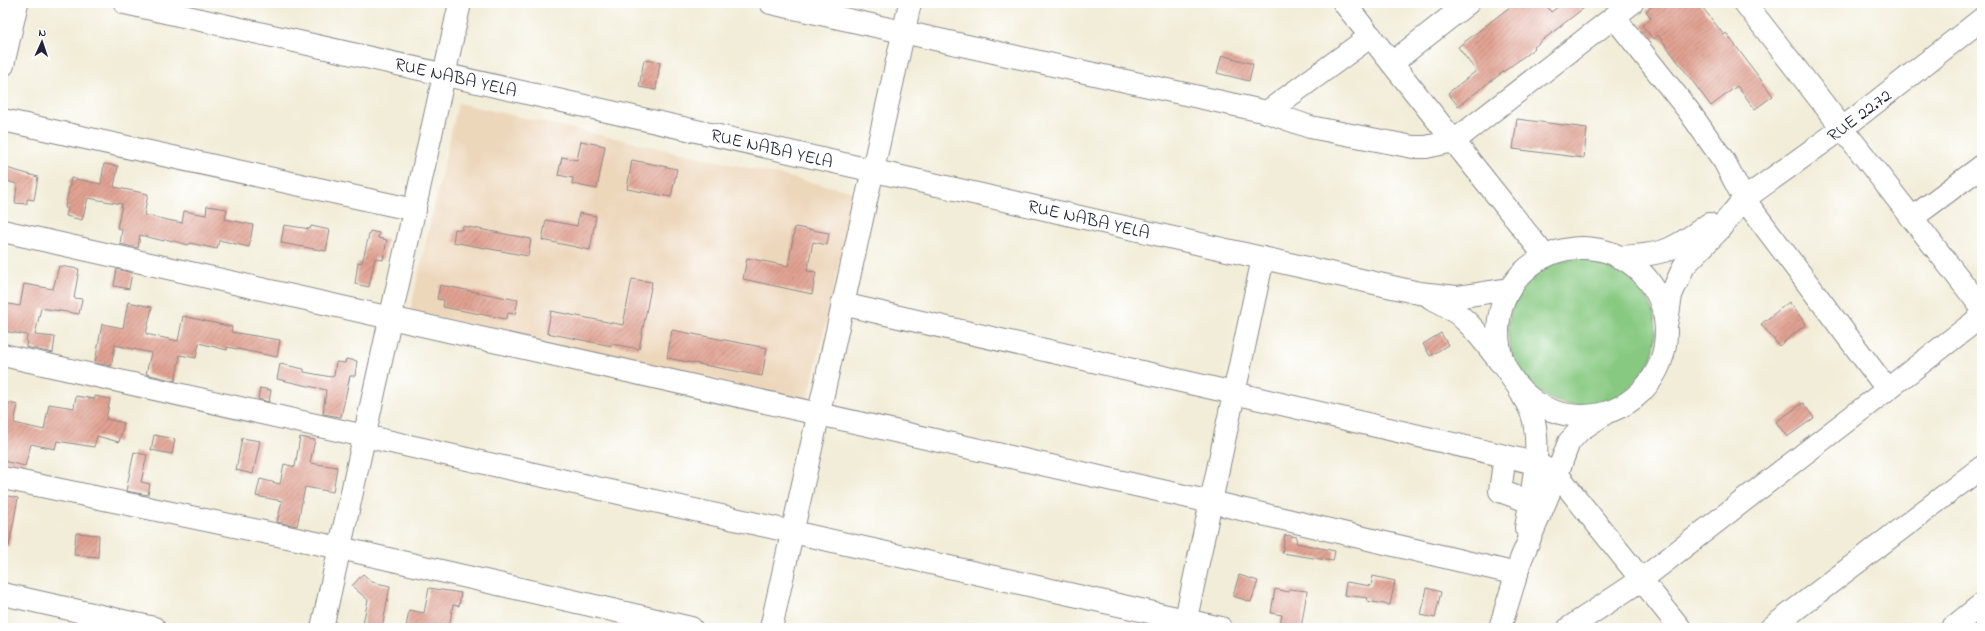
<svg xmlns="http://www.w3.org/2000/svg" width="1985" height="631" font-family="'Indie Flower',sans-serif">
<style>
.built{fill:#edd7bb}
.grass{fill:#87c981;stroke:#54765e}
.building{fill:url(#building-hatch)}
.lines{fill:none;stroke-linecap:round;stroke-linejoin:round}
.minor-casing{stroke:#8a888a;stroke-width:24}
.minor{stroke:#fff;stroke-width:22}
.labels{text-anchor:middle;stroke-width:3.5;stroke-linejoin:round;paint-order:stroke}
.street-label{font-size:18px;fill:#22223b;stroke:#fff}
</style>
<defs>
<pattern id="building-hatch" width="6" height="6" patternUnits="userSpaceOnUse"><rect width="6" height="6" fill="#e1a292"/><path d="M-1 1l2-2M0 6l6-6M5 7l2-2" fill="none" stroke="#b68478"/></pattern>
</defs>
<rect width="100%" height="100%" fill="#fff"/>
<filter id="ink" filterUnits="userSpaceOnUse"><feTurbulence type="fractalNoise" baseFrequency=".025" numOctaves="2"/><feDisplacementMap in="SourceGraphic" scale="8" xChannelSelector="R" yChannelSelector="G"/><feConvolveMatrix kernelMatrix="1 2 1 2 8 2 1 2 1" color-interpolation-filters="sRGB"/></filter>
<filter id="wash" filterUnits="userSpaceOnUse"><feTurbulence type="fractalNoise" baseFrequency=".012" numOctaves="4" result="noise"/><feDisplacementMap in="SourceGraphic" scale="16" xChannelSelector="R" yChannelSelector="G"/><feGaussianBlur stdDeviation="0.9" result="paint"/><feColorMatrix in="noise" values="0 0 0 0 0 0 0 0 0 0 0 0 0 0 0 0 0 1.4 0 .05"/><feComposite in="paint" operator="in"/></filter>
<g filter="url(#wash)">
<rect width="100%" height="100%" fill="#f2edd8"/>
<polygon class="built" points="458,103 855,192 808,401 410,311"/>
<circle class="grass" cx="1582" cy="332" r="74"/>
<g id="blocks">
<g class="building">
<polygon points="1515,3 1545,3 1551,12 1563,3 1590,3 1534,47 1535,48 1458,106 1448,93 1476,71 1458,47"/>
<polygon points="1656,3 1699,3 1724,35 1726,33 1773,96 1755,109 1737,86 1711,106 1658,35 1653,39 1642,25 1651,18 1646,11"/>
<polygon points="1222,55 1253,64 1249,81 1217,73"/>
<polygon points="644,60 660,62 656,90 639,87"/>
<polygon points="1517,119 1587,128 1584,158 1513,149"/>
<polygon points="581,141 605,146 597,189 572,184 573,178 558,175 562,157 577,160"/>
<polygon points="632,160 677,169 671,197 627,189"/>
<polygon points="104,164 118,166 114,187 148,194 144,215 182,223 184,211 206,215 207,206 227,209 225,219 253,225 249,247 219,240 217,249 190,243 189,245 165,239 164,241 140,235 138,248 120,244 122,229 117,228 122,204 88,198 82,220 66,216 68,208 65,208 71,178 101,184"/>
<polygon points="3,167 38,177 34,200 27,199 27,204 15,203 17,184 3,180"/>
<polygon points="579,213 596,216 590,250 542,240 546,220 577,226"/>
<polygon points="284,225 310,229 311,226 330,230 326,251 281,243"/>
<polygon points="463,226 531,239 528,256 453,242 455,229 462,230"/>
<polygon points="795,227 829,233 827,245 813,242 807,271 816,272 812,294 743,279 747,258 788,266"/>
<polygon points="370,231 379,233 378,238 387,240 383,260 375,258 369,287 355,284 358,262 362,263"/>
<polygon points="59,266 79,269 74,298 82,299 79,314 41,308 35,335 55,337 53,353 26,347 27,335 3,331 3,303 20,306 24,284 53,289"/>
<polygon points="117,269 132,273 129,289 114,286"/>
<polygon points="632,279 652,282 639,349 612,344 612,346 547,333 551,311 623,325"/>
<polygon points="440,285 518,300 515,314 508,313 506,319 443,307 444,300 437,299"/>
<polygon points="128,302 152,307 146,334 178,341 183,316 232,327 231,332 280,340 277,357 227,347 227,350 199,343 196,358 180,355 175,381 146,374 151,353 115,345 111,366 95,363 102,324 123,328"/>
<polygon points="1789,302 1806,324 1779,346 1761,324"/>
<polygon points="672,330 767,348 762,376 667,358"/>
<polygon points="1441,333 1448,345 1430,356 1423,344"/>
<polygon points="346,359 357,361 355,376 350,376 341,417 323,414 326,390 277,379 280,364 304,369 304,372 331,377 334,376 336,362 345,363"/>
<polygon points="260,388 271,390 269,402 258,399"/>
<polygon points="76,396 95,399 95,396 110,399 106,419 124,423 119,442 97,436 94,447 57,441 55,449 31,444 25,466 3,461 3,402 18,405 14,423 44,430 49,404 74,408"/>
<polygon points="1803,403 1814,418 1787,437 1776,422"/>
<polygon points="154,435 175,439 172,454 151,450"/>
<polygon points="300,437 315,440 310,463 337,467 333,492 305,487 297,526 277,522 282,501 256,496 260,479 280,484 284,464 295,467"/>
<polygon points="242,438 260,441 253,474 236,470"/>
<polygon points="134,452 147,455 141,482 150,484 148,495 126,491"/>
<polygon points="3,495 18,498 9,546 3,546"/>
<polygon points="76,533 99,535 98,557 74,555"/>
<polygon points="1285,535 1297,537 1296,543 1335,551 1333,561 1282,553"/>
<polygon points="363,574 372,582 390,586 382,628 362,628 368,600 352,586"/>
<polygon points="1239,575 1258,581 1251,602 1233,596"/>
<polygon points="1373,576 1395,581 1390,605 1367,601 1368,598 1344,595 1346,582 1371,586"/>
<polygon points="429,588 461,593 459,606 453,605 449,628 406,628 409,610 424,613"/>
<polygon points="1427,588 1441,592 1435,618 1421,615"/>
<polygon points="1275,589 1289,592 1289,589 1307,591 1301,628 1279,628 1282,615 1271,613"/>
</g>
</g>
</g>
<g filter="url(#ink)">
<use href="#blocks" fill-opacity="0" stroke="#8a888a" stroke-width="1"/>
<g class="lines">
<g class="minor-casing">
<g id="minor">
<polyline points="125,3 1419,293 1457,297 1509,289"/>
<polyline points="771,3 1267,112 1310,127 1413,147 1426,147 1454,141 1632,3"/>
<polyline points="1344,3 1545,256"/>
<polyline points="1745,3 1982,308"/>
<polyline points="1614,17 1688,110 1724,161 1744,199 1887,389"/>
<polyline points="1392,63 1468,3"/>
<polyline points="3,65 17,3"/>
<polyline points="1267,112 1371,36"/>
<polyline points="3,120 415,210"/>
<polyline points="1912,218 1982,166"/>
<polyline points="3,231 1211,502 1517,574"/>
<circle cx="1582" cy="332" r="84"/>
<path d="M1618,257C1664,255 1672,251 1709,224"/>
<path d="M1431,298C1463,311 1480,336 1500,362"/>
<polyline points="842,304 1234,393 1535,463 1557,474 1680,628"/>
<polyline points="1667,321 1671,295 1684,266 1716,233 1744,199 1843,128 1982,19"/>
<polyline points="3,355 1221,628"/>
<path d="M1520,391C1525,400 1532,410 1534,421C1541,455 1531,494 1526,528"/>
<polyline points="1505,456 1500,491 1530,502"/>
<polyline points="3,478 340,548 691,628"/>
<polyline points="3,594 154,628"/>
<polyline points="322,628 460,3"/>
<polyline points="771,628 910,3"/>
<polyline points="1184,628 1263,258"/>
<polyline points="1500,628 1521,559 1557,474 1569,442 1580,430 1603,415"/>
<polyline points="1569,628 1641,580 1982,316"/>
<polyline points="1771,628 1982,467"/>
<polyline points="1952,628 1982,604"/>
</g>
</g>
<use href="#minor" class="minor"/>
</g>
</g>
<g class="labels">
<g class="street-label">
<text transform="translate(456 77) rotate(13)" y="6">RUE NABA YELA</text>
<text transform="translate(1859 115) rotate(-37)" y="6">RUE 22.72</text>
<text transform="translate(772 148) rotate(13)" y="6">RUE NABA YELA</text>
<text transform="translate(1089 219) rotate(13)" y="6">RUE NABA YELA</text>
</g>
</g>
<rect width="1985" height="631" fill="none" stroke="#fff" stroke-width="16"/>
<g transform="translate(42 42) rotate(3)" stroke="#ffffff" stroke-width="3" paint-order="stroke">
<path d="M0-3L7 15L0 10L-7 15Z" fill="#22223b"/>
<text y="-6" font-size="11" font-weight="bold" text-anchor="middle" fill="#22223b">N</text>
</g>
</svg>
